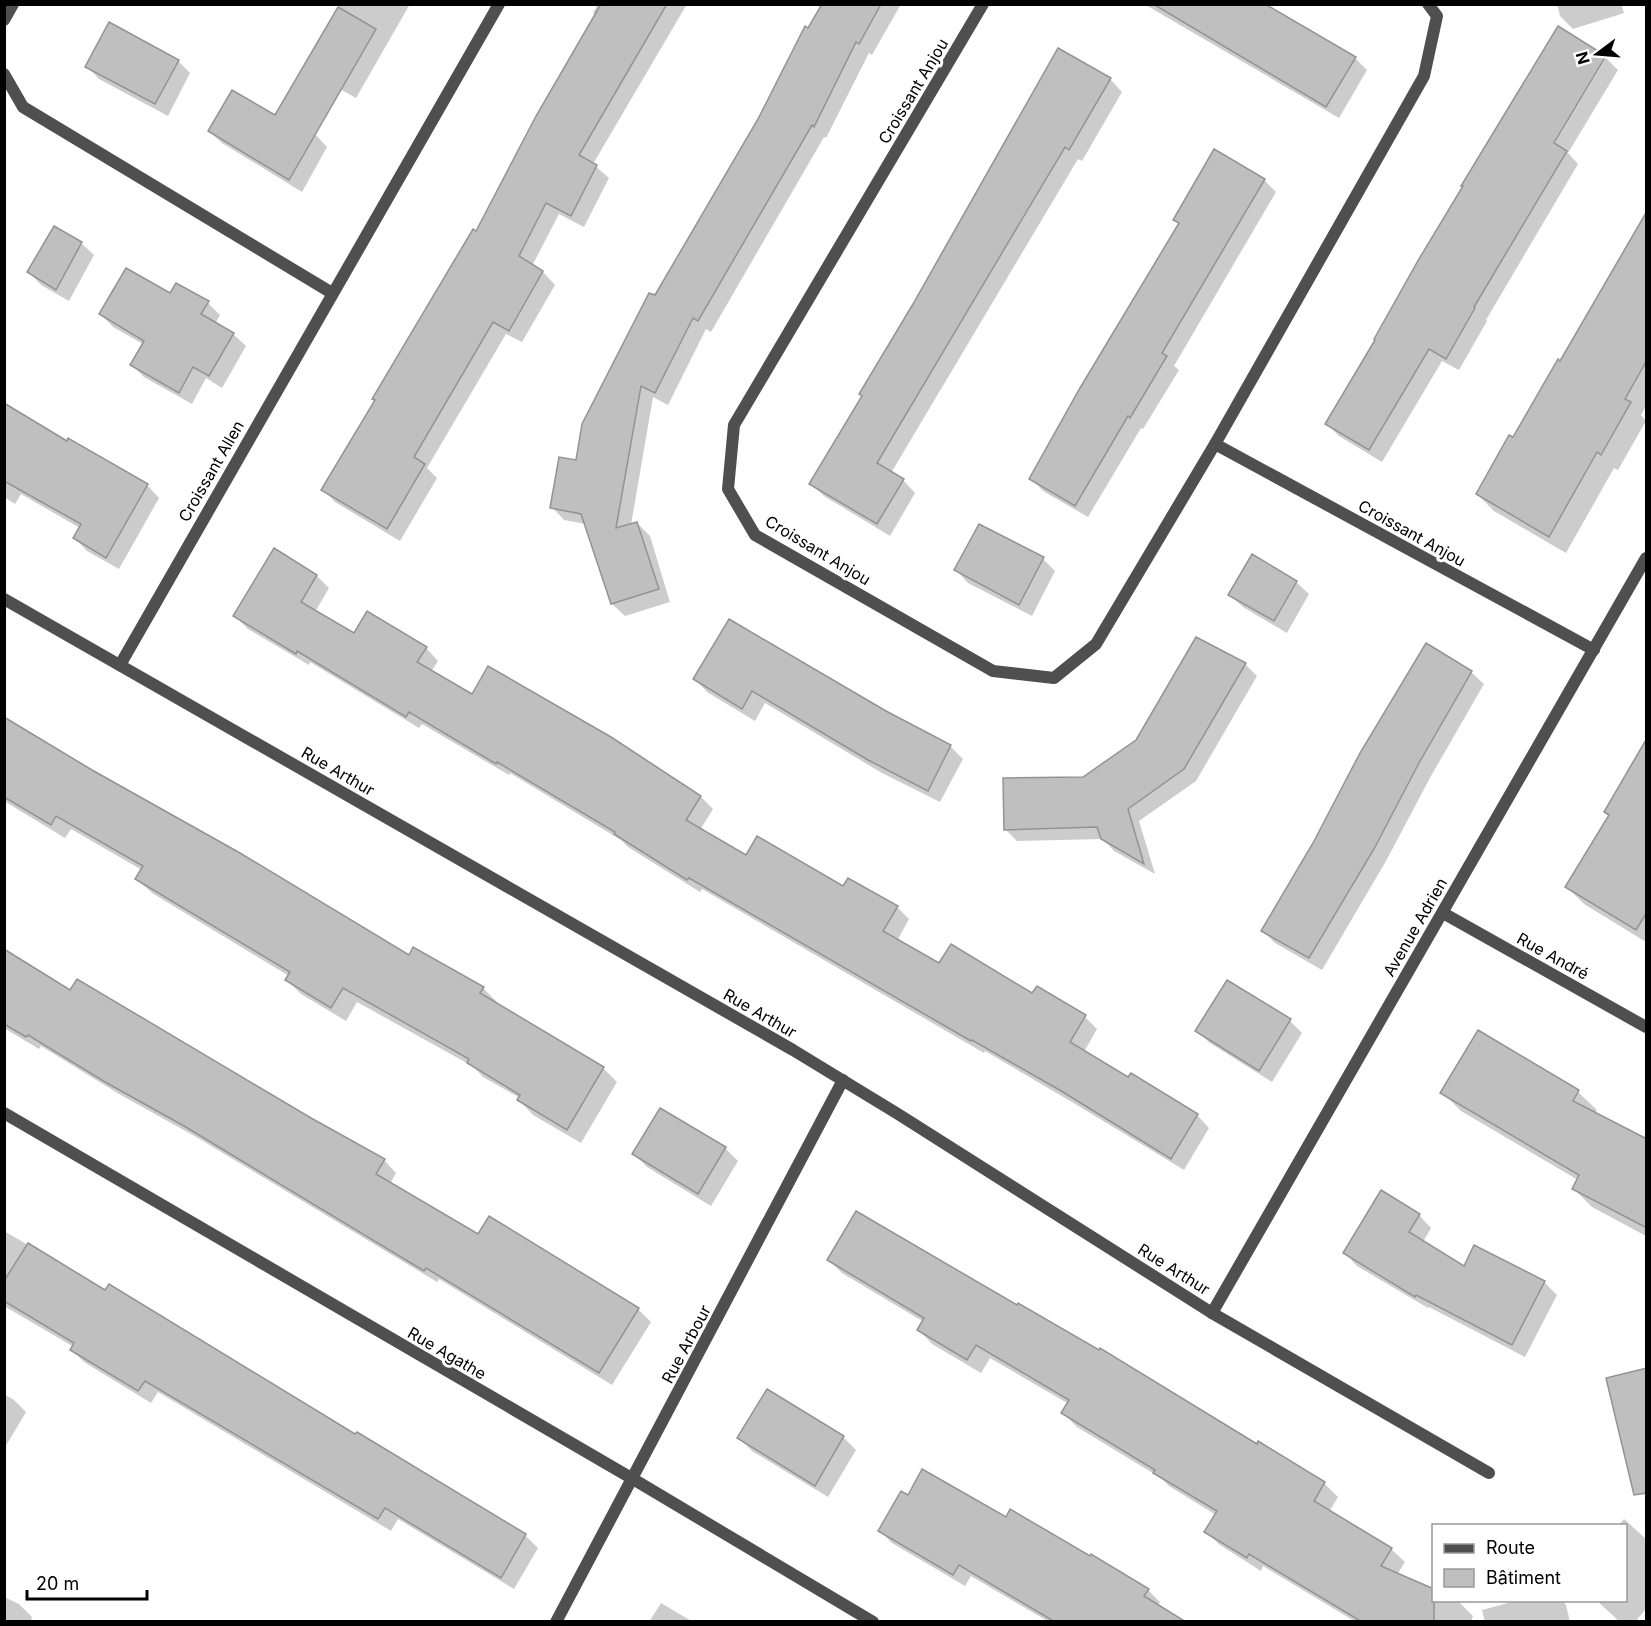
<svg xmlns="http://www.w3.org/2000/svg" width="1651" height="1626" font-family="Inter,sans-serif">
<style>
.shadow{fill:#0003}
.building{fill:#bfbfbf;stroke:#939393;stroke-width:1.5}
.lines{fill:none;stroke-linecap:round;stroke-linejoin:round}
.street{stroke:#4f4f4f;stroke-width:12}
.labels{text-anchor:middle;stroke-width:6;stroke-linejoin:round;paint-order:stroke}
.street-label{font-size:16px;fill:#000;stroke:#fff}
</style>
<rect width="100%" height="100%" fill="#fff"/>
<g class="shadow">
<polygon points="341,4 410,4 356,98 319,77 307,64"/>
<polygon points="598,4 687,4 593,164 609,178 584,227 559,214 532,266 543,272 555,285 522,342 506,334 427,468 437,478 400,541 335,502 323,489 476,233 596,16 593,13"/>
<polygon points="824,4 901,4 872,55 869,53 826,138 824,137 711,332 706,329 668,405 653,397 631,525 637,523 650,536 670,602 625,616 612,604 586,524 564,520 552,507 577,462 655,296 712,203"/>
<polygon points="1144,4 1262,4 1355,58 1367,70 1339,118"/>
<polygon points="1557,4 1621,4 1624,13 1573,29 1560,16"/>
<polygon points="1558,29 1606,58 1603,58 1549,149 1551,150 1606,58 1618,70 1568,153 1578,164 1486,320 1487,321 1459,370 1442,361 1382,462 1339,436 1327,424 1377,340 1376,339 1420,260 1464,187 1463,185"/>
<polygon points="178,61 190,73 168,116 99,79 87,66"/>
<polygon points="1110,79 1122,92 1082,161 1078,159 891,473 903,480 915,493 890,536 824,496 811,484"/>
<polygon points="276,117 315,134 327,147 302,192 222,143 209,131"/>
<polygon points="1264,180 1276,192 1174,366 1179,370 1143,429 1141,428 1088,517 1043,491 1031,478 1180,225 1175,220"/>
<polygon points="1646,214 1646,406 1641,415 1646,421 1618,470 1614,468 1566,553 1494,511 1477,494 1560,363"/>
<polygon points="81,243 94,255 69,301 41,285 29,272"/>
<polygon points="171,295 208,303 220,315 215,324 233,334 246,346 222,388 206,378 192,404 144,377 132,365 143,344 113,327 101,314"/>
<polygon points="4,405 68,443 147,485 159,498 119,569 87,551 75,538 80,528 21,494 15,504 4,497"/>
<polygon points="274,550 317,576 329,588 315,612 355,635 426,648 438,661 431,672 472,696 610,739 701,797 713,809 700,830 746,857 897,907 909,919 897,941 939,965 1033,995 1085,1017 1097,1029 1084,1052 1197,1115 1209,1128 1184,1170 1077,1105 985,1051 984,1053 702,889 700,892 628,847 621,840 510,773 509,775 422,724 419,728 310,662 309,665 248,629 235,616"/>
<polygon points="1043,559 1055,571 1032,616 968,583 956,570"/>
<polygon points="1296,582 1309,594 1287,633 1243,607 1230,595"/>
<polygon points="1245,664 1257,676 1196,781 1139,821 1155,874 1114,851 1103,839 1017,841 1005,829 1083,778"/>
<polygon points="1471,672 1484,684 1431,776 1386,861 1322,970 1275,943 1263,931"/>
<polygon points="695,679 885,713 950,746 963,759 940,802 882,773 765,703 755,721 707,692"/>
<polygon points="4,718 409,957 483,988 497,1002 496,1005 603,1068 617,1082 581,1143 533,1115 519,1100 520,1098 483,1077 474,1067 357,1002 346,1021 301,994 287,980 289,976 152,893 137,879 142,870 71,829 65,838 4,801"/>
<polygon points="1646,741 1646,942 1584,904 1567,887 1610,816"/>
<polygon points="4,951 70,992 384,1160 396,1173 390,1184 479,1236 638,1309 651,1322 612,1385 439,1279 437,1282 198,1138 119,1094 41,1046 39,1049 4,1028"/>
<polygon points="1290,1021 1302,1033 1272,1082 1210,1043 1197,1031"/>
<polygon points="1478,1032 1578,1092 1597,1110 1595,1114 1646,1141 1646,1236 1592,1207 1574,1189 1578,1180 1461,1111 1442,1092"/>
<polygon points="660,1110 725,1148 738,1161 711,1206 647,1167 634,1154"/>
<polygon points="1419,1215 1431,1228 1423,1242 1464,1268 1544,1282 1557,1295 1525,1357 1429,1307 1428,1308 1357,1266 1345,1253"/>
<polygon points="4,1231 356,1436 357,1434 525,1535 538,1548 514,1589 398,1519 391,1531 158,1392 151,1403 84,1362 72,1350 74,1347 4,1306"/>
<polygon points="829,1260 1257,1446 1259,1444 1324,1483 1338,1497 1329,1512 1391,1549 1405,1562 1397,1575 1434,1600 1455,1600 1460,1603 1473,1616 1471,1622 1356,1622 1263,1566 1261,1571 1220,1545 1206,1532 1216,1515 1169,1486 1161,1478 1077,1427 1063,1413 1069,1404 990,1358 981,1373 932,1344 919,1330 924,1322 842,1273"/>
<polygon points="767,1391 843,1437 856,1450 828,1497 752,1451 739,1438"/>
<polygon points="4,1394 14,1400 26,1412 4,1449"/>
<polygon points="1006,1519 1148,1590 1160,1602 1158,1606 1183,1622 1049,1622 971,1576 965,1586 892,1543 880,1531"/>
<polygon points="1624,1519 1646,1539 1646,1609 1635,1622 1620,1622 1596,1600 1626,1600 1626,1526 1618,1526"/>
<polygon points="4,1597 19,1604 32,1617 31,1619 36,1622 4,1622"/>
<polygon points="1519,1600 1562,1600 1566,1605 1570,1622 1485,1622 1482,1610"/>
<polygon points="661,1603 693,1622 649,1622"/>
</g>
<g class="building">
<polygon points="601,4 667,4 579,155 597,165 571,216 546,203 519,256 543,271 509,331 493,322 414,457 425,464 387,529 321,490 375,400 372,399 473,229 476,231 536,116"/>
<polygon points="822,4 881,4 859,44 856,42 814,127 812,125 698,321 693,318 655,393 641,386 616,528 637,522 659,589 611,604 581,514 550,508 559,457 576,460 582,424 649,293 655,295 758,119 805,26 808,28"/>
<polygon points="1153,4 1265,4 1356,57 1326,107"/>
<polygon points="338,7 376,29 289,180 208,131 232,90 275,115"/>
<polygon points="109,22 179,60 155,104 85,67"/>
<polygon points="1558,26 1606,56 1554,143 1567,151 1474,307 1475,308 1446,359 1429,349 1369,450 1325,424 1375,340 1374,339 1419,259 1463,186 1461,186"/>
<polygon points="1058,48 1111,78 1069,150 1065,147 877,463 904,479 877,524 809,484 862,396 859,394 913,304"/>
<polygon points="1214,149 1265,179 1162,353 1167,356 1130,418 1128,416 1075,506 1029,479 1080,388 1179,223 1173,220"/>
<polygon points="1647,211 1647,360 1625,399 1631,402 1601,455 1597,452 1549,537 1476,494 1509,435 1513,437 1558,359 1560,361"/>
<polygon points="54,226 82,242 56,290 27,272"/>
<polygon points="126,268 170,293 176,283 209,301 201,314 234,333 209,376 193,367 179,393 130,365 144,341 99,314"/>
<polygon points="4,403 67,441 68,438 148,484 106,558 73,538 81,524 4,481"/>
<polygon points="979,524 1044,557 1019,605 954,570"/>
<polygon points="274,548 317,575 301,602 354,633 367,611 427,647 417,662 472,694 488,666 611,737 701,796 686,820 746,855 757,836 843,886 848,878 898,906 883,931 939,963 951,944 1032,993 1037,986 1086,1015 1070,1042 1128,1077 1131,1073 1198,1114 1171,1159 1063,1092 972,1040 971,1041 689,878 687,880 614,834 615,832 497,762 496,764 409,712 406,717 297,651 296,654 233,616"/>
<polygon points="1252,554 1297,581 1274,621 1228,595"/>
<polygon points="729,619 886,711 951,745 928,791 868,760 752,691 742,709 693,679"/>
<polygon points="1196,637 1246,663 1184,769 1128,809 1144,864 1101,839 1097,827 1004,830 1003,778 1083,777 1136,740"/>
<polygon points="1426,643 1472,671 1419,763 1374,849 1309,958 1261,931 1313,843 1360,753"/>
<polygon points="4,717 92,770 240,853 409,955 413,947 484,987 480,993 604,1067 567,1130 517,1100 520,1095 467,1063 469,1059 343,988 331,1008 285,980 290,972 135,879 143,866 56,816 51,825 4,797"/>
<polygon points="1647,738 1647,912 1636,930 1565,887 1609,815 1604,812"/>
<polygon points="4,949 70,990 77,979 311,1118 385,1159 376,1174 478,1234 489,1216 639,1308 599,1373 426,1268 424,1271 184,1126 105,1082 28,1035 26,1037 4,1024"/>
<polygon points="1227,980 1291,1019 1259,1071 1195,1031"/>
<polygon points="1478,1030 1579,1090 1573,1101 1647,1139 1647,1228 1572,1189 1579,1175 1440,1093"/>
<polygon points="660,1108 726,1147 698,1194 632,1154"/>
<polygon points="1381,1190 1420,1214 1409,1232 1464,1266 1474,1245 1545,1281 1512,1345 1416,1295 1415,1297 1343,1253"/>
<polygon points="856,1211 1017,1305 1018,1303 1099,1350 1100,1348 1257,1444 1258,1441 1325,1482 1314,1501 1392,1548 1381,1566 1434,1589 1434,1622 1362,1622 1249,1554 1247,1558 1204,1532 1217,1511 1153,1473 1155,1470 1061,1413 1069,1400 976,1345 967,1360 917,1330 924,1318 827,1260"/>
<polygon points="28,1243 105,1290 109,1284 355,1434 357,1432 526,1534 501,1578 385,1508 378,1519 145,1381 138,1391 70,1350 74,1343 4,1301 4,1281"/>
<polygon points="1647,1368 1647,1493 1634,1495 1606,1378"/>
<polygon points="767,1389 844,1436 815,1486 737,1438"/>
<polygon points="922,1469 1006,1517 1010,1509 1090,1556 1091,1554 1149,1589 1144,1596 1186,1622 1055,1622 959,1565 953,1575 878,1531 901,1491 908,1495"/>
</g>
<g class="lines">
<g class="street">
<polyline points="983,4 734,425 728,489 755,535 993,671 1054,678 1096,644 1215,444 1424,76 1437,16 1428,4"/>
<polyline points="4,20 13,4"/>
<polyline points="4,74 23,107 332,293"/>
<polyline points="1215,444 1594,650"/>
<polyline points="4,599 793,1050 898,1114 1212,1313 1489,1473"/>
<polyline points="120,665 499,4"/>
<polyline points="1443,913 1646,1027"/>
<polyline points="4,1113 633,1479 873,1622"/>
<polyline points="1212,1313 1646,558"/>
<polyline points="556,1622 843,1080"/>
</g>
</g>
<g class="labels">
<g class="street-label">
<text transform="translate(913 91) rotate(-59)" y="6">Croissant Anjou</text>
<text transform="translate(211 471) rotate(-60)" y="6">Croissant Allen</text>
<text transform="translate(1412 533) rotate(29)" y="6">Croissant Anjou</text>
<text transform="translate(818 550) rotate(31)" y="6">Croissant Anjou</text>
<text transform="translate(338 771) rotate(30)" y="6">Rue Arthur</text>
<text transform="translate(1415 927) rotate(-60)" y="6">Avenue Adrien</text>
<text transform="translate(1553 956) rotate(29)" y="6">Rue André</text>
<text transform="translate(760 1013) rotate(30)" y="6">Rue Arthur</text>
<text transform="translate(1174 1269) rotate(32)" y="6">Rue Arthur</text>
<text transform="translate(686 1344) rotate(-62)" y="6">Rue Arbour</text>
<text transform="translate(447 1353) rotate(30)" y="6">Rue Agathe</text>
</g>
</g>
<rect width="1651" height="1626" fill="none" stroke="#000000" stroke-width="12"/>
<rect x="1432" y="1524" width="195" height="78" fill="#ffffff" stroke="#999999" stroke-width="1.5"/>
<rect x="1444" y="1544" width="30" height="9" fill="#4f4f4f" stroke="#999999" stroke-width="1.5"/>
<text x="1486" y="1554" font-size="18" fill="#000000">Route</text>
<rect x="1444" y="1569" width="30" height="18" fill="#bfbfbf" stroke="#999999" stroke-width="1.5"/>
<text x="1486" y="1584" font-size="18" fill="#000000">Bâtiment</text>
<g transform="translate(1597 54) rotate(254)" stroke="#ffffff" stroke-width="4.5" paint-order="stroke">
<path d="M0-4.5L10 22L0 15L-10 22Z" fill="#000000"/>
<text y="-9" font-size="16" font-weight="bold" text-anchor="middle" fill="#000000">N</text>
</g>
<path d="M27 1590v9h120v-9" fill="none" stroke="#000000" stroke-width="3"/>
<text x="36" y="1590" font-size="18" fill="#000000" stroke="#ffffff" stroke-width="4.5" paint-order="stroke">20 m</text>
</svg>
